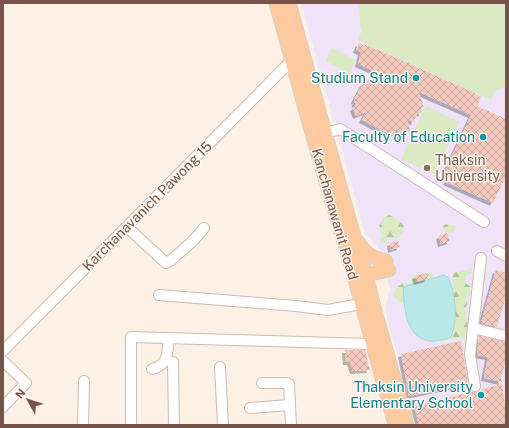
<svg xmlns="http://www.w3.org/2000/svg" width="509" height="428" font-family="'Public Sans',sans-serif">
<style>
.education{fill:#eee3f9}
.forest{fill:url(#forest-firs)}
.park{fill:url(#park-tufts)}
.pitch{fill:#daebc4}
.water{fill:#bae7e7;stroke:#a0d9d9}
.building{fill:url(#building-cross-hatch);filter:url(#shadow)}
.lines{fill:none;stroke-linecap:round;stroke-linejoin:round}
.minor-casing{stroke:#d1b9ae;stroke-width:12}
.major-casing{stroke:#d9cfcc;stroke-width:15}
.minor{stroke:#fff;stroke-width:10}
.major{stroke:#fcca9e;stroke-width:13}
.culture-dot{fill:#0f9aa8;stroke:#fff5ed;stroke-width:1.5}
.education-dot{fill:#8d6e63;stroke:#fff5ed;stroke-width:1.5}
.labels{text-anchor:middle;stroke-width:3;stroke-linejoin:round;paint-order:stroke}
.culture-label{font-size:14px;fill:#0d838f;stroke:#fff5ed;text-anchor:end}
.education-label{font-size:14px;fill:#785e54;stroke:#fff5ed;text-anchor:start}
.street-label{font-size:14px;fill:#77534a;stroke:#fff5ed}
</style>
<defs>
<pattern id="forest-firs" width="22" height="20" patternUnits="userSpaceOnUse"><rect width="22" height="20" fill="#daebc4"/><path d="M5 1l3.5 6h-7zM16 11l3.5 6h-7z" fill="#b6c1a1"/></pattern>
<pattern id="park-tufts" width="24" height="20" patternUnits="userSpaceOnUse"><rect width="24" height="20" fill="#daebc4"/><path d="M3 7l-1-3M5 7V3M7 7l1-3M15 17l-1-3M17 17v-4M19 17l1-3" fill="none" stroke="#b6c1a1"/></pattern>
<pattern id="building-cross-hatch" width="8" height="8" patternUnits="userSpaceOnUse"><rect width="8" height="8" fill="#f3cabd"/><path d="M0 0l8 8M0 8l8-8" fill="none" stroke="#caa79c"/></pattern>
<filter id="shadow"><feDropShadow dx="-3" dy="3" stdDeviation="0" flood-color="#0004"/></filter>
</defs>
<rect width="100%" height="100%" fill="#fdf1e6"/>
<polygon class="education" points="301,3 506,3 506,425 417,425 385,309 390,289 379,248 365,233"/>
<g class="forest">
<path d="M389,215L399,220L404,226L403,232L398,238H388L386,243H381L380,239L383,236L379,228C380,221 383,218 389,215Z"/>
<polygon points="448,224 455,226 456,229 453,233 445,232 443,228 444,225"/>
<path d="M472,268V273L465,277V280L466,284L471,286L470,295L465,299L467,302L465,316L467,319V354L465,337L429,343L430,341L451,337C461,318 450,294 453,273Z"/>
<path d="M406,283H409V284L403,287L404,303L394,298C392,289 398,285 406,283Z"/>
</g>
<polygon class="park" points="432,272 435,284 414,291 410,278"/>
<g class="pitch">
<polygon points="359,3 501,3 506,5 506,86 494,92 491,100 358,40 362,30 360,24"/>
<polygon points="332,48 356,60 350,73 325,61"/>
<polygon points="426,106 459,122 434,174 401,159"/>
</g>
<path class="water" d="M444,275L448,277C456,292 458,322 451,337C445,339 436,342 430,341C405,338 404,306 403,287Z"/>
<g class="building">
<polygon points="359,43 364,45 365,44 475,93 475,94 481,97 477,106 506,119 506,176 493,203 446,182 449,175 444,173 471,115 419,92 424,107 421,108 422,113 417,114 414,122 407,120 411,132 405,134 406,136 400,138 397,128 393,136 362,120 366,112 356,116 353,108 356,106 354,100 363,83 370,81 370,78 380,74 358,64 361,52 356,50"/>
<polygon points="447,233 450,241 441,244 439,236"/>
<polygon points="398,241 400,247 391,250 390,243"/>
<polygon points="496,270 506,273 506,296 497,327 481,323"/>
<polygon points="426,273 428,279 417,282 415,276"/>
<polygon points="479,336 506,342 506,360 501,378 502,382 484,378 488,357 477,355"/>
<polygon points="461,341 468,384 409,396 401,354"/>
<polygon points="345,350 365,350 370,370 353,371 350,362 346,362"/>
<polygon points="502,384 506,411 506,425 419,425 414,406 472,392 476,392 480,390"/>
</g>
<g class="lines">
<g class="minor-casing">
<g id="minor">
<polyline points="326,133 340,129 484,222"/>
<polyline points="127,227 166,263 170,261 193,241 204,228"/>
<polyline points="497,251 506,256"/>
<polyline points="159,295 296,306 328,310 361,304"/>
<polyline points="473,328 506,336"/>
<polyline points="3,351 292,60"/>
<polyline points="3,361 26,383 3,407"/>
<polyline points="173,362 174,425"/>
<polyline points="220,367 223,425"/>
<path d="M152,369C169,365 167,353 169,338"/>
<polyline points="262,383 286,383 289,384 291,425"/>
<polyline points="475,386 470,355 481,258"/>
<polyline points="250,408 290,405"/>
<polyline points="83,425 84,381"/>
<polyline points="131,425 131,337 371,344"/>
</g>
</g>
<g class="major-casing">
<g id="major">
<polyline points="276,3 313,137 351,265 395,425"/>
<polyline points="289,3 353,233 366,275 374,307 407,425"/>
<path d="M358,242C365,254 373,258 386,261"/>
<polyline points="359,274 366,275 389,270"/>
</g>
</g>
<use href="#minor" class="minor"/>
<use href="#major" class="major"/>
</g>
<g class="culture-dot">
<circle cx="416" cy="78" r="4"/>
<circle cx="483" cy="137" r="4"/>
<circle cx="481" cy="395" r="4"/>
</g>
<circle class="education-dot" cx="427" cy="168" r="4"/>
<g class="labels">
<g class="culture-label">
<text x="408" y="83">Studium Stand</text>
<text x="475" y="142">Faculty of Education</text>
<text x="473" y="392">Thaksin University<tspan x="473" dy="16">Elementary School</tspan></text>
</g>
<g class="education-label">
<text x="435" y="165">Thaksin<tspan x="435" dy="16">University</tspan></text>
</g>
<g class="street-label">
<text transform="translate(147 206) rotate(-45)" y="5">Karchanavanich Pawong 15</text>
<text transform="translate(335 214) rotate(74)" y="5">Kanchanawanit Road</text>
</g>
</g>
<rect width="509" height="428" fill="none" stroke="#77534a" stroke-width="8"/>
<g transform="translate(28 400) rotate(309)" stroke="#fff5ed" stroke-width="3" paint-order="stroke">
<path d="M0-3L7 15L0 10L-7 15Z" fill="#77534a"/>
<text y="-6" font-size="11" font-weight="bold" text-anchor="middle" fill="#77534a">N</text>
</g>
</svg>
